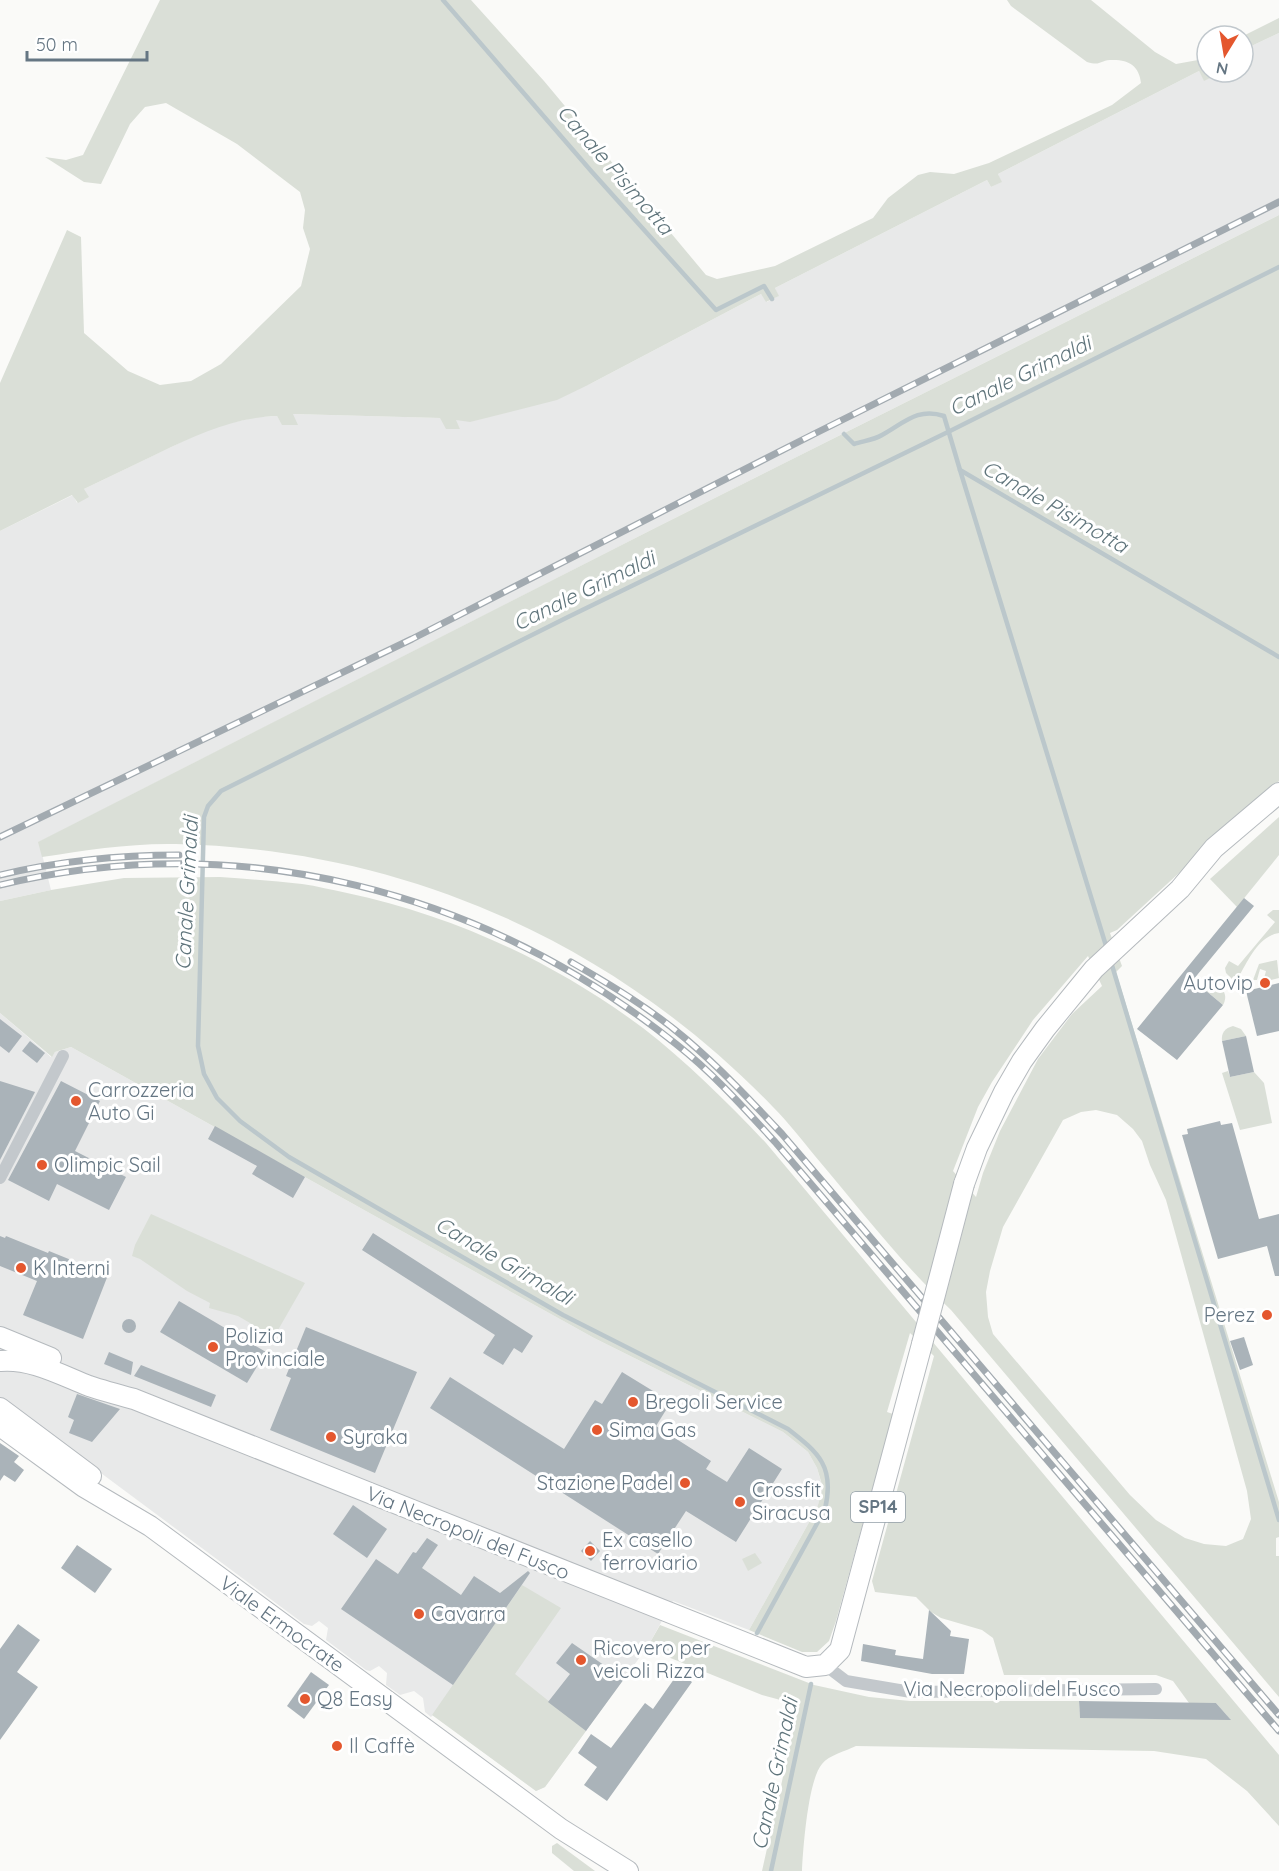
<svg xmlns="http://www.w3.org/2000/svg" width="1279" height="1871" font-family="Quicksand,sans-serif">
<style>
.built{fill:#e8e9e9}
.green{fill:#dadfd7;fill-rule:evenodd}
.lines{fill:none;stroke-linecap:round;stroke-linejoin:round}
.stream{stroke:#bbc7cb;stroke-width:4.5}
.building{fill:#aab3b9}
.primary-casing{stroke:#b5babe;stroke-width:22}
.street{stroke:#c3c8cc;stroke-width:12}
.primary{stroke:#fff;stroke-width:20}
.rail-casing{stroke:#a2aab0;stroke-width:7}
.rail{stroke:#fff;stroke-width:4.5;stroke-dasharray:14;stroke-linecap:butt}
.primary-bridge-casing{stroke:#b5babe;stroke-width:22;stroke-linecap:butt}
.primary-bridge{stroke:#fff;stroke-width:20}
.poi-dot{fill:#e4572e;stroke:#fff;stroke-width:2}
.labels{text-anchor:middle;stroke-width:6;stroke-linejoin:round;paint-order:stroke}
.shield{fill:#fff;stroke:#939fa8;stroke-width:1.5}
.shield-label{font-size:18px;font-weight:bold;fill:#657683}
.poi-label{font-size:20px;fill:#657683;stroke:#fff;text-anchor:start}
.street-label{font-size:20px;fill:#657683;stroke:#fff}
.water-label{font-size:21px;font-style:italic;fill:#60757c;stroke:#fff}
</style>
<rect width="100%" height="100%" fill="#fafaf8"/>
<g class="built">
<polygon points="1279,33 1279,215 655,528 39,842 51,890 0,901 0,531 73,495 77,503 84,489 194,436 221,425 257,417 277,416 282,424 297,425 292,414 441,418 460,429 455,420 590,384 761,294 767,302 778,296 775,288 987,180 991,187 1001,182 998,174 1199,71 1204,80 1217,74 1217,72 1243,72 1243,50"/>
<polygon points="0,1013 51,1057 55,1052 71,1047 594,1338 783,1432 808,1452 817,1468 823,1489 817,1508 749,1630 673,1601 648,1646 545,1787 536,1791 433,1715 431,1717 425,1712 423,1698 414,1691 400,1695 386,1685 387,1673 379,1666 370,1671 366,1670 326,1640 328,1628 319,1621 312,1626 304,1624 0,1398"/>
</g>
<g class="green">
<path d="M160,0H471L544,81L706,275L717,279L775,266L873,218L888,198L918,175L930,172L954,174L989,163L1112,105L1141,83C1139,65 1128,59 1110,60C1099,61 1101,66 1087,62L1011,6L1007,0H1091L1155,52L1176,64L1198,60L1207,55V72H1217L1218,74L1204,81L1199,71L998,174L1002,182L991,187L987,180L775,288L779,296L766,302L761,294L590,384L557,400L470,422L456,420L460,429H446L440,418L293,414L298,425H282L277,416C232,418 199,434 159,453C134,465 109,477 84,489L89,497L78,503L72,495L0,531V383L67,230L81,237L84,333L128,371L160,385L191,381L221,364L301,286L310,249L303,228L305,210L300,192L237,144L166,103L145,107L130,124L101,184L84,182L45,157L66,160L83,155Z"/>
<polygon points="1279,18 1279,33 1243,50 1243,36"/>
<path d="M1279,215V781L1117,930L1110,933L1122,966L1116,972L1279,1502V1537L1276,1538V1556H1279V1697L951,1310C901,1263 859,1208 815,1156C802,1140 788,1122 773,1107C615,943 405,849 176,844C131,843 87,850 42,857L38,842L655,528ZM1088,956L1102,986L1072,1014L1038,1059L1000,1131L983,1173L976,1197L953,1171L978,1107L992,1082L1033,1020ZM1096,1110L1117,1115L1133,1129L1142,1141L1150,1165L1166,1200L1247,1491L1251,1519L1243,1539L1226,1546L1204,1544L1185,1538L1156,1520L1130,1495L993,1334L988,1317L986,1292L990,1271L1003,1227L1063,1120L1081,1112Z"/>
<polygon points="1279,817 1279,855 1237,907 1210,879"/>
<path d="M220,877C247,879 275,881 302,884C317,886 332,890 347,893C455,916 554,962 643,1028C687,1062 728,1103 766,1143L1279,1755V1826L1247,1791L1206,1759L1154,1751L856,1746C846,1751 829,1755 822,1764C808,1780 803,1849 802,1871H762L799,1705L762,1695L663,1655L648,1646L660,1625L814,1685L869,1697L910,1701H1079L1080,1718L1230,1719L1216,1703H1189L1173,1681L1156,1675H1004L993,1638L982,1630L941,1618L931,1612L916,1597L875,1592L872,1581L934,1356L910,1333L887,1412L893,1414L836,1621L829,1641L817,1652H802L749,1630L817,1508L823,1488L817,1468L808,1452L783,1432L594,1338L71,1047L55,1052L52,1057L0,1013V901L51,890L124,878Z"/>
<path d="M1273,910H1279V933C1258,936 1248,961 1238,978L1232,979L1226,973L1225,968L1229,961L1238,966L1275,922L1267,915Z"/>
<polygon points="1277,960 1279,978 1263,982 1266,971 1260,969 1257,980 1253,980 1259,964"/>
<path d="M1211,986C1222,985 1229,994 1223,1005L1205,990Z"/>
<path d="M1233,1026L1241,1029L1246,1036L1222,1041C1221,1033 1225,1028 1233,1026Z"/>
<polygon points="1228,1071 1230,1077 1254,1072 1264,1083 1272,1123 1240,1130 1222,1073"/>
<polygon points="151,1214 305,1283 274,1337 238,1316 209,1308 210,1303 187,1291 140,1259 132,1256 135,1245"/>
<polygon points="755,1553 762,1563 748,1571 742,1559"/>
<polygon points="522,1585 561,1608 515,1674 586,1731 545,1787 536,1791 432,1715"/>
<polygon points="557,1843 595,1871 574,1871 552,1853 552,1846"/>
</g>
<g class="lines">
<g class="stream">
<polyline points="443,0 592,172 716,310 764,286 772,299"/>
<path d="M844,434L854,444C863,441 874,440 882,435C904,423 918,407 944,416L960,470L1279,657"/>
<polyline points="960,470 1107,949"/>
<polyline points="1111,962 1279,1520"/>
<path d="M757,1633L825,1509C835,1467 819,1453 788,1429L563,1315L289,1157L240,1121L217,1098L204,1074L198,1046L204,817L208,806L221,791L568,617L950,431L1279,267"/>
<polyline points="771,1871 811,1684"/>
</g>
</g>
<g class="building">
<polygon points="1244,898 1254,906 1193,980 1223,1005 1177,1060 1137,1029"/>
<polygon points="1279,983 1279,1031 1257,1036 1246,991"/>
<polygon points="0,1019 22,1036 9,1053 0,1046"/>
<polygon points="1246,1036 1254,1072 1230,1077 1222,1041"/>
<polygon points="30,1041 45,1053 37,1063 22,1051"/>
<polygon points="0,1081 35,1092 0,1160"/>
<polygon points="61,1081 100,1101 75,1151 126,1177 109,1210 57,1184 49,1201 8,1180"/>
<polygon points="1220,1121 1221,1125 1232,1123 1259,1219 1279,1214 1279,1276 1275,1276 1267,1246 1218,1259 1182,1135 1188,1134 1187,1129"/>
<polygon points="215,1126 305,1177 293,1198 252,1174 257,1166 208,1139"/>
<polygon points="373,1233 533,1336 522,1353 514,1348 503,1365 483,1353 495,1335 362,1250"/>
<polygon points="0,1236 5,1238 6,1236 48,1253 49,1251 108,1275 83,1339 23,1315 37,1281 0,1266"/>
<polygon points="179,1301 266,1352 247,1383 160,1332"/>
<circle cx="129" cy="1326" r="7"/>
<polygon points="306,1327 417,1372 375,1473 270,1430 291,1378 286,1376"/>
<polygon points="1244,1337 1253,1365 1240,1370 1230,1341"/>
<polygon points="109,1352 133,1362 131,1375 104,1364"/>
<polygon points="141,1365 216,1395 211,1407 134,1376"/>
<polygon points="622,1372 671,1402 656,1426 711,1461 706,1469 727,1482 749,1448 782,1469 736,1542 686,1511 658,1554 430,1408 450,1377 564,1449 595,1400 602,1404"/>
<polygon points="77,1394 120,1409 92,1442 69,1433 74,1420 68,1417"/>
<polygon points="0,1443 19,1456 14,1462 24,1470 15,1482 4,1475 0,1481"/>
<polygon points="353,1505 387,1529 367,1558 333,1534"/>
<polygon points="427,1538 438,1545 422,1568 461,1595 474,1576 500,1593 528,1571 530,1573 453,1685 341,1609 376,1559 398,1574 413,1552 416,1553"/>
<polygon points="590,1541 600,1551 591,1561 581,1551"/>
<polygon points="77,1545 112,1569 95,1593 61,1568"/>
<polygon points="929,1610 951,1631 950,1636 969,1639 964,1674 932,1674 861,1661 863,1644 896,1650 895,1655 923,1659"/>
<polygon points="18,1624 40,1640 17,1672 38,1687 0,1740 0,1649"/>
<polygon points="572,1643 624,1679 586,1731 548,1702 570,1674 556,1663"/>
<polygon points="311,1672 329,1685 304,1719 287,1706"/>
<polygon points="679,1672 692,1682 607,1801 584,1785 597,1767 578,1753 591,1734 611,1748 645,1703 653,1709"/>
<polygon points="1079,1701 1216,1703 1231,1720 1080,1718"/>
</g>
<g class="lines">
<g class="primary-casing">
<g id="primary">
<polyline points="964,1184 977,1148 1004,1092 1022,1061 1045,1029 1094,969 1180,889 1214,848 1279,793"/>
<polyline points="0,1337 51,1358"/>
<path d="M0,1361C31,1358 61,1375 89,1386C104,1391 119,1395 134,1399L806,1667L825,1665L840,1650L922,1344"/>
<polyline points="0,1408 91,1476"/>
<polyline points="0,1426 84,1487 150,1526 561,1829 628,1871"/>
</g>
</g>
<g class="street">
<polyline points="0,1178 63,1056"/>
<polyline points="825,1665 846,1681 911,1692 1156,1689"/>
</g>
<use href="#primary" class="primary"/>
<g class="rail-casing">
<g id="rail">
<polyline points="0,837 412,639 814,434 1279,202"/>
<path d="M0,875C59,861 119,855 179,855"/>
<path d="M0,885C241,827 484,891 676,1044C713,1073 744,1108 776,1143L1279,1731"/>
<path d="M571,962C611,985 651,1009 686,1039C720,1068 751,1101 782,1134L1279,1715"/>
</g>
</g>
<use href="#rail" class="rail"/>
<g class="primary-bridge-casing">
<polyline id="primary-bridge" points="922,1344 964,1184"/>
</g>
<use href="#primary-bridge" class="primary-bridge"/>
</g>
<g class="poi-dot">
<circle cx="1265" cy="983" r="6"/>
<circle cx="76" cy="1101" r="6"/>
<circle cx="42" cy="1165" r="6"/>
<circle cx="21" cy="1268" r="6"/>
<circle cx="1267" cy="1315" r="6"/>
<circle cx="213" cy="1347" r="6"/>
<circle cx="633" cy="1402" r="6"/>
<circle cx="597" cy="1430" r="6"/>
<circle cx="331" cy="1437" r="6"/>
<circle cx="685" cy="1483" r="6"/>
<circle cx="740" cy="1502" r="6"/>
<circle cx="590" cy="1551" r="6"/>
<circle cx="419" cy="1614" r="6"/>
<circle cx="581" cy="1660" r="6"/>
<circle cx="305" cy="1699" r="6"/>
<circle cx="337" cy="1746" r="6"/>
</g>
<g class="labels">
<rect class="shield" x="851" y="1492" width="54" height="30" rx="4.5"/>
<g class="shield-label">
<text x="878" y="1513">SP14</text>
</g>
<g class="poi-label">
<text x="1253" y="990" text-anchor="end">Autovip</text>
<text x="88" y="1097">Carrozzeria<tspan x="88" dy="23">Auto Gi</tspan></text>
<text x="54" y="1172">Olimpic Sail</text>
<text x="33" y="1275">K Interni</text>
<text x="1255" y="1322" text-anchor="end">Perez</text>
<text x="225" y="1343">Polizia<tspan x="225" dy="23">Provinciale</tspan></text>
<text x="645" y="1409">Bregoli Service</text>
<text x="609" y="1437">Sima Gas</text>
<text x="343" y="1444">Syraka</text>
<text x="673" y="1490" text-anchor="end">Stazione Padel</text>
<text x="752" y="1497">Crossfit<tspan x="752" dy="23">Siracusa</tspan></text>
<text x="602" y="1547">Ex casello<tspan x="602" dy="23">ferroviario</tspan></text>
<text x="431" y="1621">Cavarra</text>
<text x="593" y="1655">Ricovero per<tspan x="593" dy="23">veicoli Rizza</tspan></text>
<text x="317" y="1706">Q8 Easy</text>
<text x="349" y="1753">Il Caffè</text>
</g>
<g class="street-label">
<text transform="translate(468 1533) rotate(22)" y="7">Via Necropoli del Fusco</text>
<text transform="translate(282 1624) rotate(36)" y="7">Viale Ermocrate</text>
<text x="1012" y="1696">Via Necropoli del Fusco</text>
</g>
<g class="water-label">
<text transform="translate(615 170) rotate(49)" y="7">Canale Pisimotta</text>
<text transform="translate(1020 376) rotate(-26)" y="7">Canale Grimaldi</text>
<text transform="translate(1055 507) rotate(30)" y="7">Canale Pisimotta</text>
<text transform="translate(584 591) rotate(-26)" y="7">Canale Grimaldi</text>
<text transform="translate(187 893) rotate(-87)" y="7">Canale Grimaldi</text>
<text transform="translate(504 1261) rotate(30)" y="7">Canale Grimaldi</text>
<text transform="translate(775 1774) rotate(-78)" y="7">Canale Grimaldi</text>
</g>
</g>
<g transform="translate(1225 54) rotate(191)"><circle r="28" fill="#ffffff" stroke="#c1c8cd" stroke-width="1.5"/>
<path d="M0-4.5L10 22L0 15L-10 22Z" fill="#e4572e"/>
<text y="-9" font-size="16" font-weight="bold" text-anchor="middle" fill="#657683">N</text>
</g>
<path d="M27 51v9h120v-9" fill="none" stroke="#657683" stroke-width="3"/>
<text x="36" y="51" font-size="18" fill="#657683" stroke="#ffffff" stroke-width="4.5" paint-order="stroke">50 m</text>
</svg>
